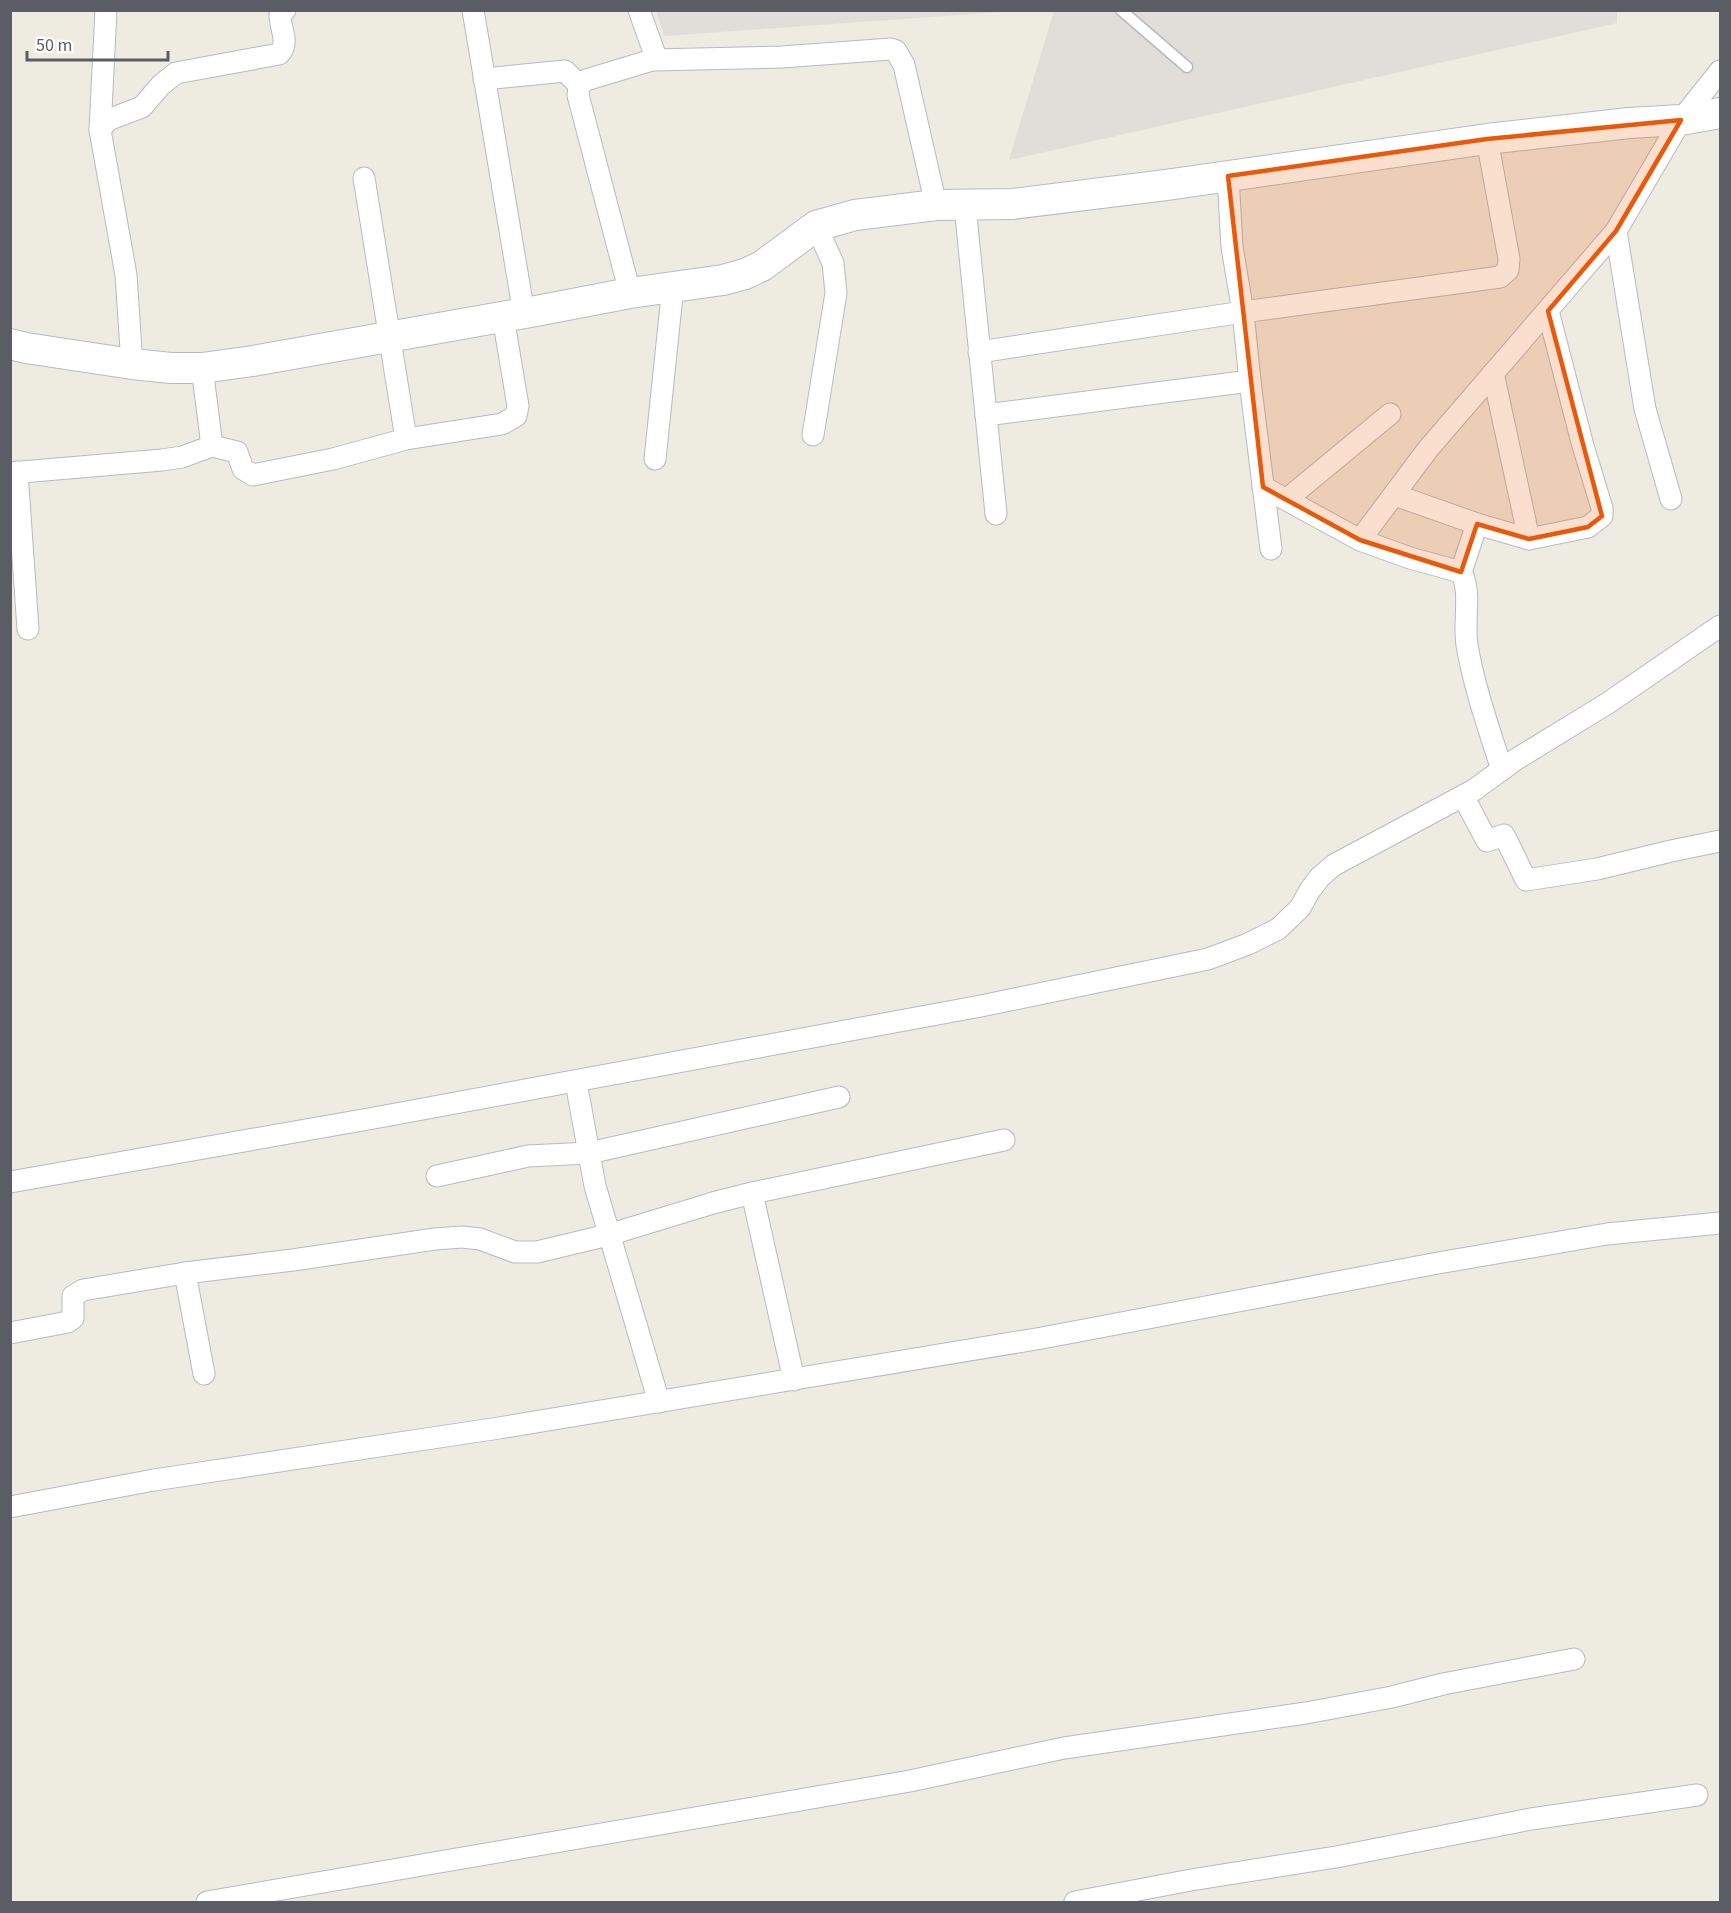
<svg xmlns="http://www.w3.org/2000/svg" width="1731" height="1913" font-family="'Source Sans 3',sans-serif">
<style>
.industrial{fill:#e1ded9}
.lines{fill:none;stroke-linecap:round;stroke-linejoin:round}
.lane-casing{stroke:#b7babf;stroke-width:13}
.street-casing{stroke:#b7babf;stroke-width:23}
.secondary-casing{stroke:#b7bbc1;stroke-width:32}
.lane{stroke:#fff;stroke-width:10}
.street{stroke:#fff;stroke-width:21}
.secondary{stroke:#fff;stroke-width:30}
.marked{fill:#e8590c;fill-opacity:0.2;stroke:#e8590c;stroke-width:4.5;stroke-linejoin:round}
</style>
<rect width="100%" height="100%" fill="#eeebe1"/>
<g class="industrial">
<polygon points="656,10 1015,10 1015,11 664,36"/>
<polygon points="1054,11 1617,11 1617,23 1009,160"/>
</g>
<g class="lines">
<g class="lane-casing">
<polyline id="lane" points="1121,10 1187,67"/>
</g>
<g class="street-casing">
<g id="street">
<polyline points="473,10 524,314"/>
<polyline points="639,10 654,52 652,60"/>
<polyline points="484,79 565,71 579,85"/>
<polyline points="100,130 106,10"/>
<polyline points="364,178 406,439"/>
<polyline points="965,206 996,514"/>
<polyline points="1616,231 1645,409 1671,499"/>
<polyline points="630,293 578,95 579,85 586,80 652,60 782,57 891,49 896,51 904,65 936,205"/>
<polyline points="979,352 1243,312 1500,277 1508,270 1509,259 1487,139"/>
<path d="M132,364L126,275L100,130L108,120L142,107L161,85L176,73L279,54C290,43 280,29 280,15L285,10"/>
<polyline points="1250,381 1271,549"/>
<polyline points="986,415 1250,381 1243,312 1232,247 1228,176"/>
<polyline points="813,435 836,293 833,263 816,226"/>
<polyline points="212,446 237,452 243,469 253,475 333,459 406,439 502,424 516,416 518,406 503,317"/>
<polyline points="655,459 673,286"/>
<polyline points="17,472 28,629"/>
<polyline points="10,473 162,460 182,457 212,446 202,368"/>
<path d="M1263,487L1360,540L1410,558L1461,572C1472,592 1463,622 1467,645C1474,687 1489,729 1502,770"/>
<polyline points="1395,495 1477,524 1529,539 1493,373"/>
<polyline points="1287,499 1390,414"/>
<polyline points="1529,539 1588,527 1602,516 1602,508 1583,446 1548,311"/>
<polyline points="1360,540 1428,449 1616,231 1681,120 1720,71"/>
<polyline points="1461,572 1477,524"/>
<polyline points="1463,796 1487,841 1504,835 1526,880 1597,869 1671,851 1720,841"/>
<polyline points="576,1082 595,1186 659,1402"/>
<polyline points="437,1176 528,1156 589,1153 839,1097"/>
<polyline points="10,1182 374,1118 981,1006 1208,959 1248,944 1278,929 1300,908 1310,890 1320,877 1334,865 1474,790 1515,760 1608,703 1720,626"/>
<polyline points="752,1193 794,1380"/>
<polyline points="185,1273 204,1374"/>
<polyline points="10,1333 68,1322 73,1318 73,1296 83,1290 185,1273 293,1260 435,1239 462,1237 480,1239 515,1252 537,1252 608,1235 713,1203 752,1193 1004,1140"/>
<polyline points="10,1507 154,1480 499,1428 1042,1338 1438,1263 1607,1234 1720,1223"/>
<polyline points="207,1902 910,1781 1064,1748 1306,1713 1392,1697 1443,1684 1574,1659"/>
<polyline points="1075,1902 1191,1880 1336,1857 1531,1819 1697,1795"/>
</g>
</g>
<g class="secondary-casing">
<polyline id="secondary" points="10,344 26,348 132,364 171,368 202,368 253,361 536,311 630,293 723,280 745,274 762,266 816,226 855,215 936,205 1012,204 1166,185 1487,139 1629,123 1681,120 1720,113"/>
</g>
<use href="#lane" class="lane"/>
<use href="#street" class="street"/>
<use href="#secondary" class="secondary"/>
</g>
<path class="marked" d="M1681,120L1616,231L1548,311L1602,516L1588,527L1529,539L1477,524L1461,572L1360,540L1263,487L1228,176L1487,139Z"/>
<rect width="1731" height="1913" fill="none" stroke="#5a5e64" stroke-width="24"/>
<path d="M27 51v9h141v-9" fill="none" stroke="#5a5e64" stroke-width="3"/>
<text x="36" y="51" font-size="18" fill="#5a5e64" stroke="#ffffff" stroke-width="4.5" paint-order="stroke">50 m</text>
</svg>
